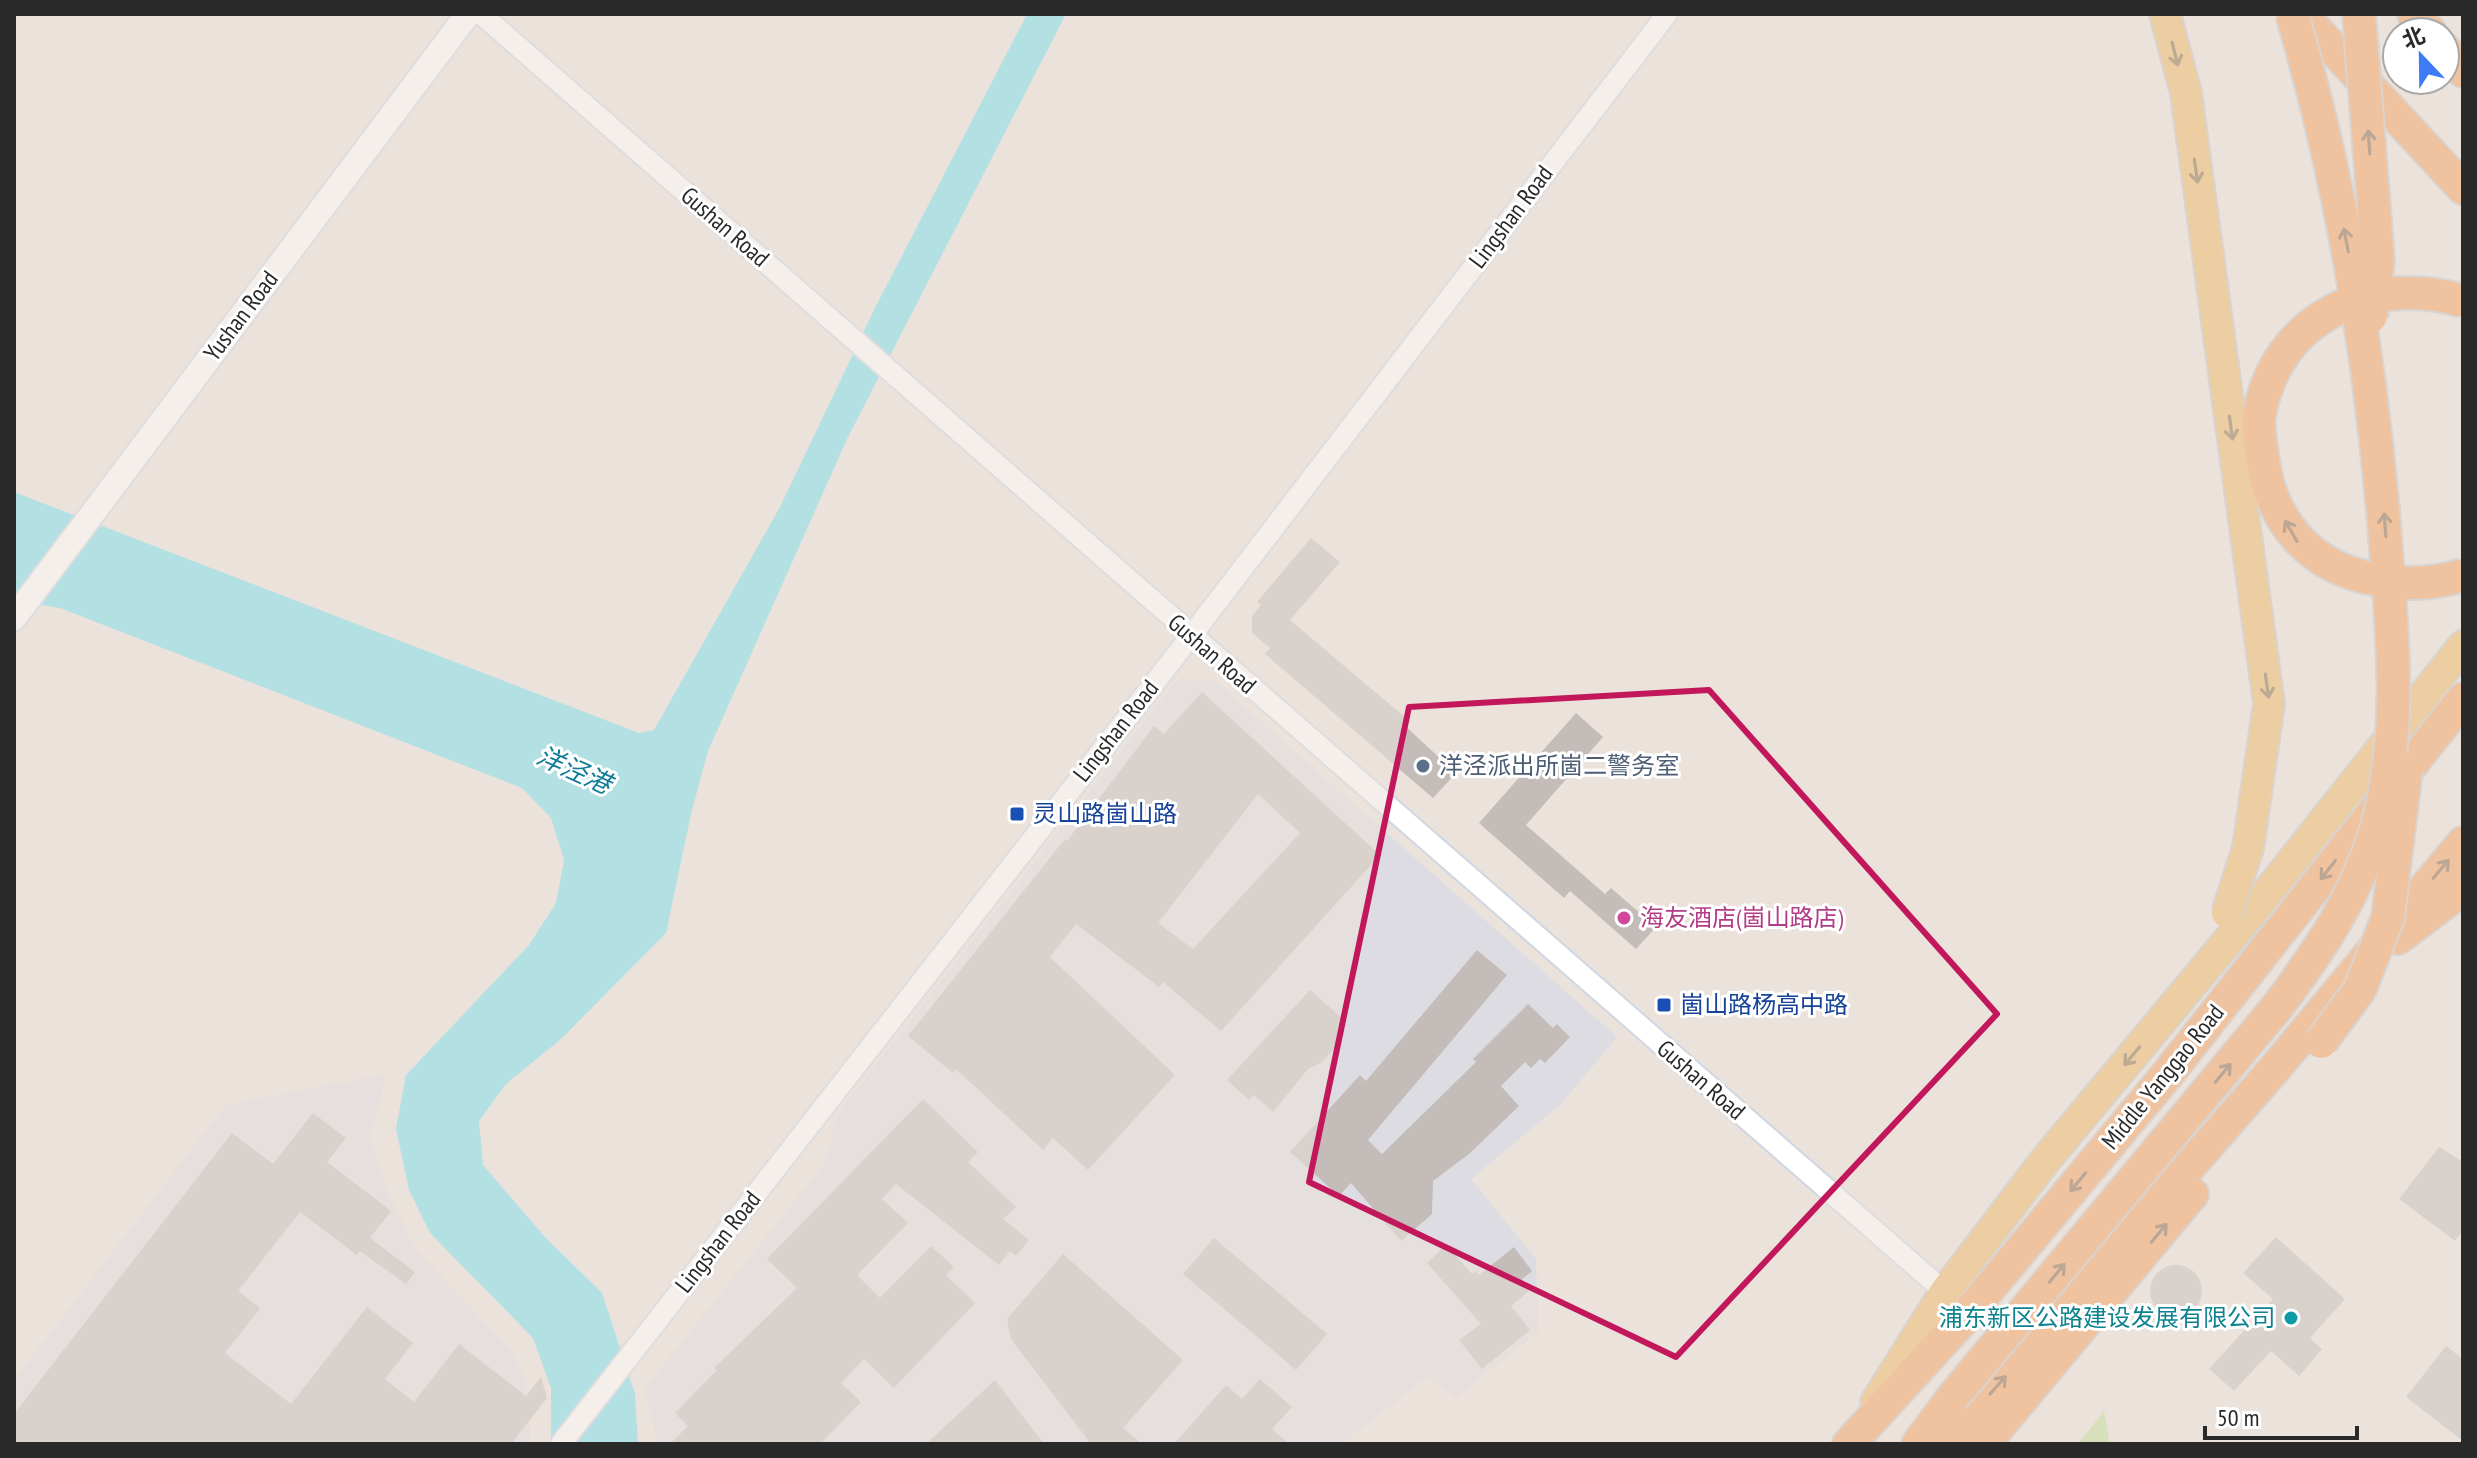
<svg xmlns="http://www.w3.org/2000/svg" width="2477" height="1458" font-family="'PT Sans Narrow','Noto Sans SC',sans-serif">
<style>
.industrial{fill:#dddce3}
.green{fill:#bce198}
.water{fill:#6fdeec}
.building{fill:#c3bcb8;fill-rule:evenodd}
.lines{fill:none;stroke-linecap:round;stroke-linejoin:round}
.minor-casing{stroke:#d0d6e2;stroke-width:24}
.tertiary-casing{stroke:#d0d6e2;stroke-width:28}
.primary-casing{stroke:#c3c3c3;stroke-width:34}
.trunk-casing{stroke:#c3c3c3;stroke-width:36}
.minor{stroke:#fff;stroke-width:20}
.tertiary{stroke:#fff;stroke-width:24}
.primary{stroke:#eeb55d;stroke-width:30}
.trunk{stroke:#f49c5a;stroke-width:32}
.primary-bridge-casing{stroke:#c3c3c3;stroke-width:34;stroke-linecap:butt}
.trunk-bridge-casing{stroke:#c3c3c3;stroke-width:36;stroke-linecap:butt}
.primary-bridge{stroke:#eeb55d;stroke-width:30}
.trunk-bridge{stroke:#f49c5a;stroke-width:32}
.oneway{stroke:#826840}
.oneway2{stroke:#845d3f}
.marked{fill:none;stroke:#c2185b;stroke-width:6;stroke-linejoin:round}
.service-dot{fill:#5c6f8a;stroke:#fff;stroke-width:3}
.transit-dot{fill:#1a4fb4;stroke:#fff;stroke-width:3}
.hotel-dot{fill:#d1479c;stroke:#fff;stroke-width:3}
.culture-dot{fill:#0f9aa8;stroke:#fff;stroke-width:3}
.labels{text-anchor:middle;stroke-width:6;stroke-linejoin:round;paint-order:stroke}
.street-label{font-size:24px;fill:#292929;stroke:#fff}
.service-label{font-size:24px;fill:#4e5e75;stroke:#fff;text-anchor:start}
.transit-label{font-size:24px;fill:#164399;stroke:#fff;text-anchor:start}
.hotel-label{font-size:24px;fill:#b23c85;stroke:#fff;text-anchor:start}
.culture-label{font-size:24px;fill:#0d838f;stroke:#fff;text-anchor:end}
.water-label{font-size:26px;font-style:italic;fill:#107d97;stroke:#fff}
</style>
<rect width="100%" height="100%" fill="#ebe2db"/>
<g class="industrial">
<polygon points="1213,679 1617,1037 1561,1104 1471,1179 1536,1259 1538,1332 1456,1397 1427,1377 1342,1444 658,1444 645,1388 825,1163 838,1113 1177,680"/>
<polygon points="386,1074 370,1137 388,1193 415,1249 514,1353 526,1381 531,1440 528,1444 14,1444 14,1380 226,1105"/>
</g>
<polygon class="green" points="2104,1411 2110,1444 2078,1444"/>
<polygon class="water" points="1027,14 1066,14 847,439 708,751 691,814 666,933 561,1039 506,1084 479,1121 483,1165 544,1236 602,1293 635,1394 638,1444 551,1444 551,1388 533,1338 430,1233 409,1190 396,1129 406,1075 529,945 556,903 564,860 551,818 522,788 60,608 14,601 14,492 639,733 654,730 780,507 875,308"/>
<g class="building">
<polygon points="1311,538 1340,562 1290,620 1407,719 1403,724 1456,773 1433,798 1265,654 1270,648 1252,633 1252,616 1261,605 1257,602"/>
<path d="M1202,692L1380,855L1221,1031L1163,982L1159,987L1076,924L1050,957L1175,1075L1088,1170L1053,1138L1043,1150L956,1069L953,1073L908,1036L1065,839L1067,841L1154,726L1164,734ZM1258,794L1300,833L1193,949L1158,923Z"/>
<polygon points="1576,713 1603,737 1526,825 1605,894 1611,888 1656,927 1636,949 1570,891 1564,898 1479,823"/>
<polygon points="1477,950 1507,975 1368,1140 1382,1154 1476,1062 1473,1059 1528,1004 1553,1028 1557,1024 1570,1037 1545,1063 1540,1059 1531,1068 1525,1062 1501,1086 1519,1106 1469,1154 1433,1181 1432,1214 1401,1241 1351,1183 1339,1196 1290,1152 1360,1075 1366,1081"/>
<polygon points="1310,990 1343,1019 1344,1031 1338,1045 1322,1062 1308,1069 1273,1112 1254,1095 1249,1100 1227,1080"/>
<polygon points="923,1099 978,1152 968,1162 1016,1207 1003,1219 1029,1240 1016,1256 1010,1251 999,1265 896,1184 882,1199 908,1223 857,1275 880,1298 931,1246 954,1267 946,1275 975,1303 894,1388 864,1359 841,1383 861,1402 820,1444 670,1444 688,1426 675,1413 717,1370 714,1368 797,1288 767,1259"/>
<polygon points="313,1113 346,1138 327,1162 391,1211 370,1238 415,1272 406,1284 360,1251 357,1255 300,1212 238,1291 260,1308 225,1353 291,1404 367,1307 413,1343 385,1379 414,1402 459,1344 526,1396 541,1377 547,1398 511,1444 14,1444 14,1414 232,1133 273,1164"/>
<polygon points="2439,1147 2463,1162 2463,1230 2455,1241 2399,1199"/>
<polygon points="2276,1237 2345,1299 2310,1338 2322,1349 2299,1376 2271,1351 2234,1391 2209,1369 2273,1299 2243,1273"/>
<polygon points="1214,1238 1327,1334 1296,1370 1183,1274"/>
<polygon points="1446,1245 1472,1274 1476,1271 1479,1275 1514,1247 1532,1271 1522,1279 1530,1290 1511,1306 1530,1330 1482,1369 1459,1340 1481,1324 1427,1263"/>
<polygon points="1063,1254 1183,1360 1123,1428 1142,1444 1091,1444 1011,1339 1007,1319"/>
<circle cx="2176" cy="1291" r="26"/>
<polygon points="2446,1346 2463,1359 2463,1441 2406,1397"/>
<polygon points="1260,1379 1292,1407 1272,1429 1289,1444 1174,1444 1226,1385 1242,1399"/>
<polygon points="995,1380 1044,1444 926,1444"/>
</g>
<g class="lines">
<g class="minor-casing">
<g id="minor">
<polyline points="481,14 1945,1292"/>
<polyline points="561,1444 1191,636 1667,14"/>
</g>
</g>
<g class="tertiary-casing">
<polyline id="tertiary" points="14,618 468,14"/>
</g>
<g class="primary-casing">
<g id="primary">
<polyline points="2165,14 2186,93"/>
<polyline points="1876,1402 1945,1292 2044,1162 2252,912 2463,646"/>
</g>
</g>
<g class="trunk-casing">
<g id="trunk">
<polyline points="2301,14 2463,188"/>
<polyline points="2414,14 2430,32"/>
<polyline points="2445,50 2463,71"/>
<polyline points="2398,938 2463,889"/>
<polyline points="1849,1444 1967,1315 2166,1076 2463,699"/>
<polyline points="1918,1444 1953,1397"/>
<polyline points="1947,1444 2276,1067 2463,843"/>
<polyline points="1984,1444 2192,1194"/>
</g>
</g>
<use href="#minor" class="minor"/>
<use href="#tertiary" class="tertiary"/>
<use href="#primary" class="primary"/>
<use href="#trunk" class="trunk"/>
<g class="primary-bridge-casing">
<polyline id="primary-bridge" points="2186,93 2269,704 2248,848 2227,913"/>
</g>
<g class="trunk-bridge-casing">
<g id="trunk-bridge">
<polyline points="2359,14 2378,261 2371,316"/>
<path d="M2463,301C2371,274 2276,316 2259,416C2257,427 2261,442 2262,453C2269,521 2310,569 2379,580C2408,585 2435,584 2463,575"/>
<polyline points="2321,1042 2360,989 2388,917 2406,769"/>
<path d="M1953,1397L2278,1006C2319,951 2355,898 2375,833C2401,745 2394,651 2387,562C2374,377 2344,192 2292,14"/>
</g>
</g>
<use href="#primary-bridge" class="primary-bridge"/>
<use href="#trunk-bridge" class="trunk-bridge"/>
</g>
<defs><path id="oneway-shaft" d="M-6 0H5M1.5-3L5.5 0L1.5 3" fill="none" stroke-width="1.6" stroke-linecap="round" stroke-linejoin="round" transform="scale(2)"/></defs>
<g class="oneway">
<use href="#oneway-shaft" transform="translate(2175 54) rotate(76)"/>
<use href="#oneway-shaft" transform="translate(2196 171) rotate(82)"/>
<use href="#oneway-shaft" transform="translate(2231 428) rotate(82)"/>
<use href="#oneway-shaft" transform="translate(2267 686) rotate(82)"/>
<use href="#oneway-shaft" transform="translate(2132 1056) rotate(130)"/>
</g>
<g class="oneway2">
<use href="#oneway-shaft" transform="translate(2369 142) rotate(-94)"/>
<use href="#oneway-shaft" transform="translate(2346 240) rotate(-101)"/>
<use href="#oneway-shaft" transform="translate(2385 525) rotate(-94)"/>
<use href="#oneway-shaft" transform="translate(2291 531) rotate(-120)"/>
<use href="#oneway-shaft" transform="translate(2441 869) rotate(-50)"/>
<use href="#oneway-shaft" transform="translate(2328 870) rotate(128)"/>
<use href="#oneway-shaft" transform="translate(2223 1073) rotate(-50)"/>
<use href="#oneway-shaft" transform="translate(2078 1182) rotate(130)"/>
<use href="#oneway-shaft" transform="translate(2159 1233) rotate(-50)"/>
<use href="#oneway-shaft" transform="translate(2057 1273) rotate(-50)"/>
<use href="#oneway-shaft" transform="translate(1998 1385) rotate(-49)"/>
</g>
<path d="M0 0H2477V1458H0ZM1709,690L1997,1014L1676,1357L1309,1182L1409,707Z" fill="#ebe2db" fill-opacity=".55" fill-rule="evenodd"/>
<path class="marked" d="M1709,690L1997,1014L1676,1357L1309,1182L1409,707Z"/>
<circle class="service-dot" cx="1423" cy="766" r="8"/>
<g class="transit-dot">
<rect x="1009" y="806" width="16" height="16" rx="4"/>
<rect x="1656" y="997" width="16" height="16" rx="4"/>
</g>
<circle class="hotel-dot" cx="1624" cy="918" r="8"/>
<circle class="culture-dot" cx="2291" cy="1318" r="8"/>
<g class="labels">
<g class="street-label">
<text transform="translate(1511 217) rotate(-53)" y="8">Lingshan Road</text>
<text transform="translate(725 227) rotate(41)" y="8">Gushan Road</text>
<text transform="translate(241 316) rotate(-53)" y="8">Yushan Road</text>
<text transform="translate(1212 654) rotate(41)" y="8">Gushan Road</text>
<text transform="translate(1116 731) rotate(-52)" y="8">Lingshan Road</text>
<text transform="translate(2163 1077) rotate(-51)" y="8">Middle Yanggao Road</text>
<text transform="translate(1701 1080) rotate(41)" y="8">Gushan Road</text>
<text transform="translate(718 1242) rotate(-52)" y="8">Lingshan Road</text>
</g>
<g class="service-label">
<text x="1439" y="774">洋泾派出所崮二警务室</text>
</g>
<g class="transit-label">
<text x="1033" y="822">灵山路崮山路</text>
<text x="1680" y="1013">崮山路杨高中路</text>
</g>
<g class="hotel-label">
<text x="1640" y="926">海友酒店(崮山路店)</text>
</g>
<g class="culture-label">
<text x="2275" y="1326">浦东新区公路建设发展有限公司</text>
</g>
<g class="water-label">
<text transform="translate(574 770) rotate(24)" y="9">洋泾港</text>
</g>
</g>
<rect width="2477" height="1458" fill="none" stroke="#292929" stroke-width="32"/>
<g transform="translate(2421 56) rotate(338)"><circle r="38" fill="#ffffff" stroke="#a9a9a9" stroke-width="2"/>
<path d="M0-6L14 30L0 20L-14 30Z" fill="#3d7cf6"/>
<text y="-12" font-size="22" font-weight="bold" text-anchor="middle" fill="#292929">北</text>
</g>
<path d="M2205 1426v12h152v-12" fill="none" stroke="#292929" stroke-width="4"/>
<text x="2217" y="1426" font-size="24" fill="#292929" stroke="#ffffff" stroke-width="6" paint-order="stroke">50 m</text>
</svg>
